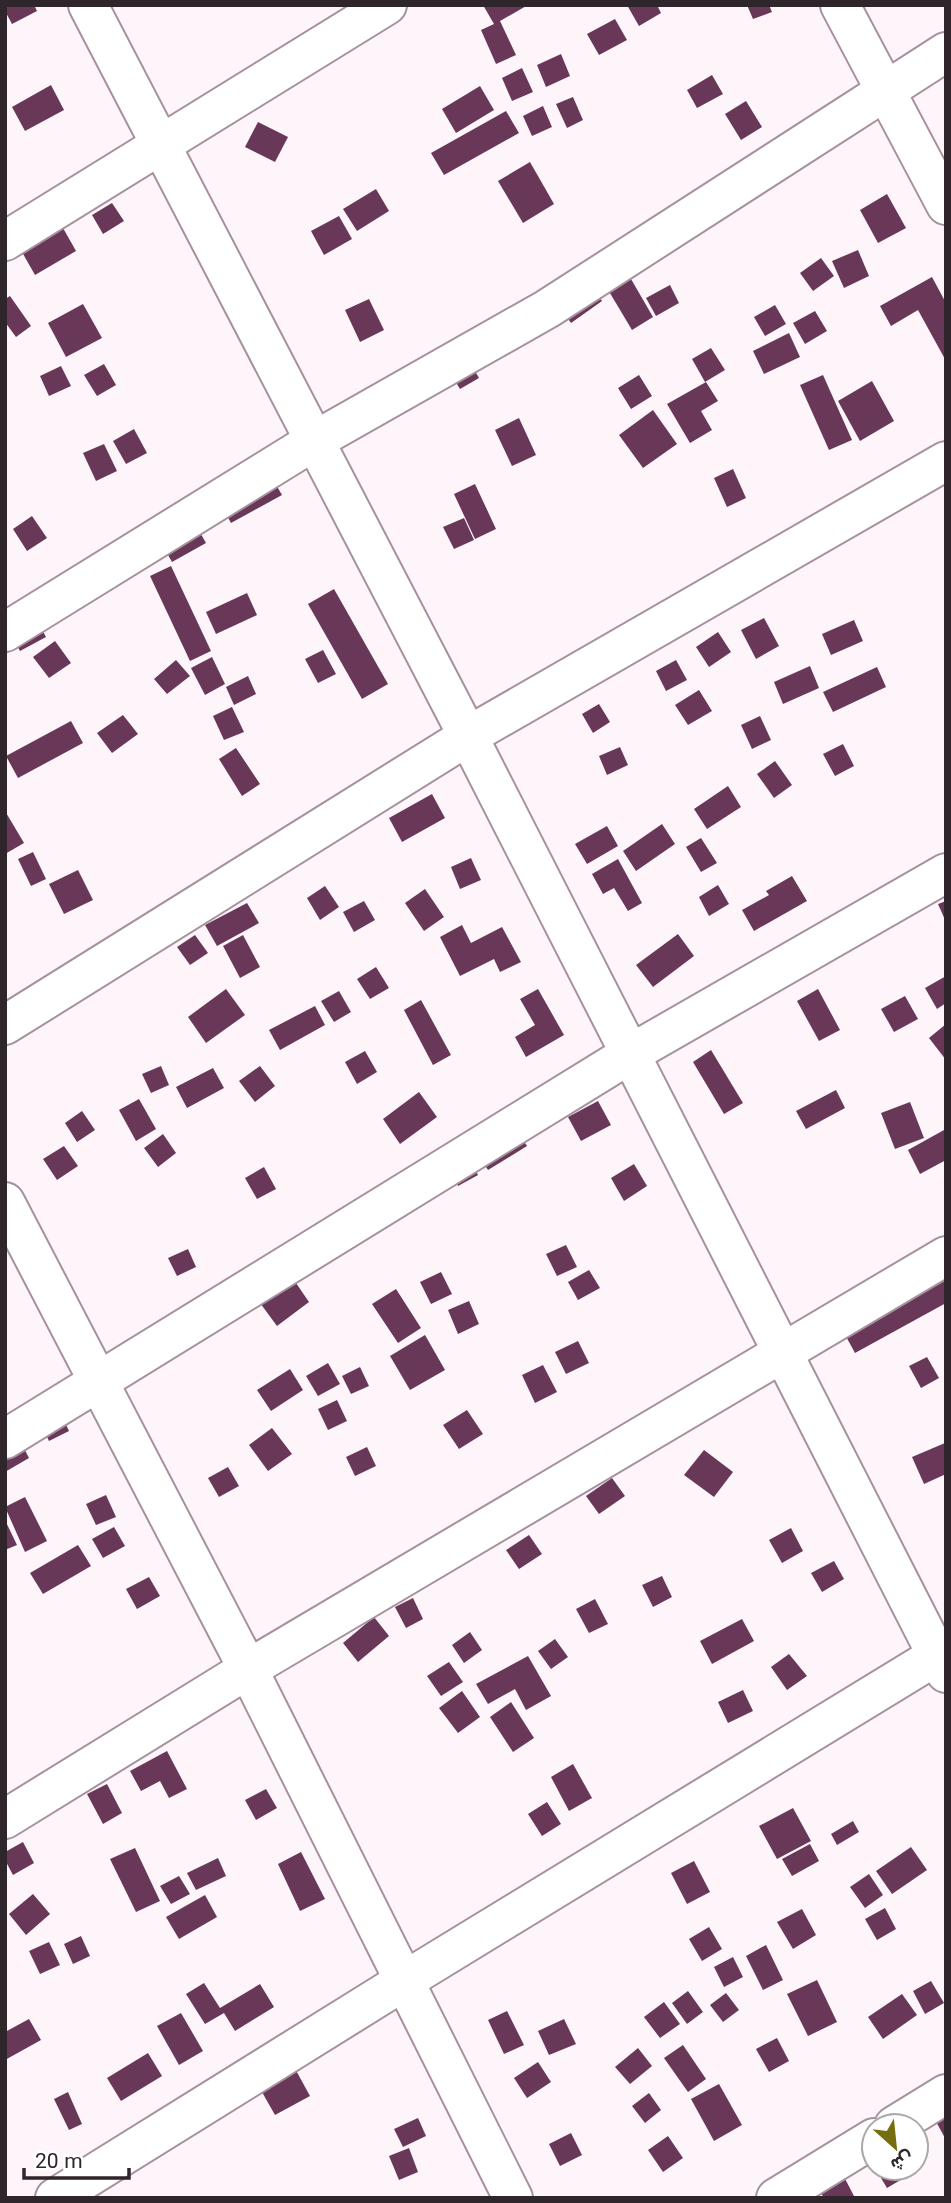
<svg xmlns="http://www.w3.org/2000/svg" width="951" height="2203" font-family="Georgia,Vazirmatn,serif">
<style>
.building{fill:#693858}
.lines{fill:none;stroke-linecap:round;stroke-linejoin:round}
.minor-casing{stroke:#a6919e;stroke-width:42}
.minor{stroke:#fff;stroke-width:38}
</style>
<rect width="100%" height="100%" fill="#fef5fa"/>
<g class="building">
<polygon points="5,5 34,5 37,11 12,24 5,11"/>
<polygon points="483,5 528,5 500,21 516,55 496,64 481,30 494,24"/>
<polygon points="627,5 657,5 661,13 639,26"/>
<polygon points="747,5 769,5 772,12 753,19"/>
<polygon points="615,19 627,40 599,55 587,34"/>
<polygon points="561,54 570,76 546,87 537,65"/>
<polygon points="522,68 533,92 512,101 502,78"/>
<polygon points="712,75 723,94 697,108 687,90"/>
<polygon points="51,85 64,110 25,131 12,107"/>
<polygon points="480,86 494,110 456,133 442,109"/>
<polygon points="573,97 583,120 567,128 556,104"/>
<polygon points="746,101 762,127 741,140 725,114"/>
<polygon points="543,106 552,127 532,136 523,116"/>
<polygon points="506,111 519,133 444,175 431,153"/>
<polygon points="258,122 288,137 275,162 245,147"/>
<polygon points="530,162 554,204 523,223 498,181"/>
<polygon points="376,189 389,211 357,231 343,209"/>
<polygon points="887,194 906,228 878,243 860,210"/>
<polygon points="112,203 124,221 103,234 92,215"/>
<polygon points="339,216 352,239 324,255 311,231"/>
<polygon points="63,228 76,251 35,275 22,252"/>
<polygon points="858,250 869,276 844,288 832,261"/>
<polygon points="821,258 834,276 813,291 800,273"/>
<polygon points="620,260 653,317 632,330 598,273"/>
<polygon points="932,277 946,303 946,361 918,310 891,326 880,306"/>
<polygon points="588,281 602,301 571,323 557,303"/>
<polygon points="670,285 679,303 656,316 646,298"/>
<polygon points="10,296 31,326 16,337 5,322 5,299"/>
<polygon points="369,299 384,330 360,342 345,310"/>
<polygon points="83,304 102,338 66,357 48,323"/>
<polygon points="775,305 786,324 765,336 754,317"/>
<polygon points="815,311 827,331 805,344 793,323"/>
<polygon points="789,333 800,357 764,374 753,351"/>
<polygon points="711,348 725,370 705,382 692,359"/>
<polygon points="468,359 479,378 460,389 448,369"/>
<polygon points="104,364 116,385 97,396 84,375"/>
<polygon points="61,366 71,386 49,396 40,376"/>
<polygon points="639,375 652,396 631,409 618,388"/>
<polygon points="823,375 852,440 829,450 800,385"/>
<polygon points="872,381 894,421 860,441 838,401"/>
<polygon points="706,382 718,401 701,411 712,430 690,443 667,404"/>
<polygon points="653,410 677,444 643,468 619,435"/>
<polygon points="519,418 536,455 512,466 495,430"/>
<polygon points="134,429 147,453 126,464 113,441"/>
<polygon points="104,444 117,471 96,481 83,453"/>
<polygon points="733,469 746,498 727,507 714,478"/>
<polygon points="271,476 282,495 231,523 220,503"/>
<polygon points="475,484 496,529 475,539 454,494"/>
<polygon points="32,516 47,538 27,551 13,529"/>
<polygon points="464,518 474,540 454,549 443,527"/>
<polygon points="193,520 206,543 172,562 159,539"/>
<polygon points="171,566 211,651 190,661 150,576"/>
<polygon points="334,589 388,684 362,699 308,604"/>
<polygon points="247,593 257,615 216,634 206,612"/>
<polygon points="35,617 46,637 20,651 9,631"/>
<polygon points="764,618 779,646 756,659 741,630"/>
<polygon points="854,620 863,641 831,655 822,634"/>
<polygon points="718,632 731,652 709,667 696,647"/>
<polygon points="55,641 71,663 49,678 33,657"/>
<polygon points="323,650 336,674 318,683 305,659"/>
<polygon points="212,657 225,684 205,695 191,668"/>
<polygon points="176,660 190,676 167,694 154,679"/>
<polygon points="676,660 687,680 666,691 656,671"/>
<polygon points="810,666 819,688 783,704 774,682"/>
<polygon points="877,667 886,687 833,712 823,692"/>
<polygon points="248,676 256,694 234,705 226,687"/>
<polygon points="699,690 712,711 688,725 675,705"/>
<polygon points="599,704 610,722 593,733 582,714"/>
<polygon points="232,707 244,732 224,740 213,716"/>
<polygon points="123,715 138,734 112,753 97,733"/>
<polygon points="760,716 771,740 752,749 741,725"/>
<polygon points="71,721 83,743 18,778 6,756"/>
<polygon points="843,744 854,766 835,776 823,754"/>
<polygon points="620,747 628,765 607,775 599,756"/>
<polygon points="236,748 260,784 242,796 219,759"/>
<polygon points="775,761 792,785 774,798 757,774"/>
<polygon points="728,786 741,807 707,829 694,809"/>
<polygon points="432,794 445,818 402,842 389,818"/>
<polygon points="5,811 24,843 5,854"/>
<polygon points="662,824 675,844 636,871 623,851"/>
<polygon points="607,826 618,846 587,864 575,844"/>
<polygon points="701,838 717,863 701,872 686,847"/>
<polygon points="33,852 46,879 31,886 18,859"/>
<polygon points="471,858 481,880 460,889 451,867"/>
<polygon points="618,859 642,903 628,911 614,888 603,894 592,874"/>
<polygon points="78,870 93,900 64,914 49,884"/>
<polygon points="792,876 807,901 754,931 742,910 769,895 766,891"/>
<polygon points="718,885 729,904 709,916 699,897"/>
<polygon points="325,886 339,907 320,920 307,898"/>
<polygon points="425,889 444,917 424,931 405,903"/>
<polygon points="364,901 375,920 354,932 343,912"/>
<polygon points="946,901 946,922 938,904"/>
<polygon points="247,903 259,923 217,946 205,925"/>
<polygon points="462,925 471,943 502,927 521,962 500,972 494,959 460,976 440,937"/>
<polygon points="678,934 694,956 653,987 636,965"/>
<polygon points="195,935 208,953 190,965 177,947"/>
<polygon points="243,935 260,967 240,978 223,946"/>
<polygon points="376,967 389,988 370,999 357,979"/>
<polygon points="946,976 946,1003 937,1009 925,988"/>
<polygon points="226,989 245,1015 206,1043 188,1017"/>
<polygon points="538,989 564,1035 526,1057 515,1037 535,1025 520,999"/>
<polygon points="818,989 840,1030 819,1041 797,1001"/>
<polygon points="339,991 351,1012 334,1022 321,1001"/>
<polygon points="905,996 918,1019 894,1032 881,1009"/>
<polygon points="421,1000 451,1055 433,1065 404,1010"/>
<polygon points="315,1006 325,1025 280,1050 269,1030"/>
<polygon points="946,1024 946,1060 929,1038"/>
<polygon points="711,1050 743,1103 724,1114 693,1062"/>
<polygon points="365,1051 377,1072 357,1084 345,1062"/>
<polygon points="161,1066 169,1085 151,1093 142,1074"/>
<polygon points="260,1066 275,1086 255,1102 239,1081"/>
<polygon points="213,1068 224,1088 187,1108 176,1087"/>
<polygon points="836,1090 845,1108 806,1129 796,1111"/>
<polygon points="419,1092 437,1117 400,1144 383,1119"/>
<polygon points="139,1099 156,1129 136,1141 119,1110"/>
<polygon points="598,1101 611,1125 581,1141 568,1117"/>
<polygon points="910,1102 924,1138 895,1149 881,1113"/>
<polygon points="82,1111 95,1130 77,1142 65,1123"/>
<polygon points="512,1124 527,1146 488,1170 474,1148"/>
<polygon points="944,1130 946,1160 920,1174 908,1150"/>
<polygon points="163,1134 176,1153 158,1167 144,1148"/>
<polygon points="64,1146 78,1166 57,1180 43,1159"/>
<polygon points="467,1155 478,1175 458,1186 448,1166"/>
<polygon points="634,1164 647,1186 624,1201 611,1178"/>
<polygon points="264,1167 276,1189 257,1199 245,1178"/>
<polygon points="566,1245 577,1267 557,1276 546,1254"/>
<polygon points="188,1249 196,1267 177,1276 168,1258"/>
<polygon points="283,1264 309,1302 277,1326 249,1288"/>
<polygon points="589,1270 600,1288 578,1300 568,1282"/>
<polygon points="441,1272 452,1294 431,1304 420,1282"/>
<polygon points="946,1275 946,1303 855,1353 843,1331"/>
<polygon points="396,1289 421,1328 398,1343 372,1304"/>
<polygon points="469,1301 479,1324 458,1334 448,1310"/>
<polygon points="425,1335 445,1370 410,1390 390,1356"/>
<polygon points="578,1341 589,1363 566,1374 555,1352"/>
<polygon points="927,1357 939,1378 921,1388 909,1366"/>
<polygon points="328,1363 340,1384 318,1396 306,1376"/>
<polygon points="543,1365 557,1392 535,1403 522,1375"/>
<polygon points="360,1367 369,1386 351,1394 342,1376"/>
<polygon points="290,1369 303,1390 271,1411 257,1390"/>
<polygon points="337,1400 347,1421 328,1430 318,1409"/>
<polygon points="59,1410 69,1431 49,1441 39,1420"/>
<polygon points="467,1410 483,1434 459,1449 443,1425"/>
<polygon points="272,1428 292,1454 268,1471 249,1445"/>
<polygon points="17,1435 29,1458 5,1472 5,1442"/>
<polygon points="945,1443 946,1474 924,1484 912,1457"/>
<polygon points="367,1447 376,1466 355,1476 346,1457"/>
<polygon points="704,1450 733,1472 714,1497 684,1475"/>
<polygon points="228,1467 239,1486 219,1497 208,1478"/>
<polygon points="612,1478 625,1496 599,1514 586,1496"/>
<polygon points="106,1495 116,1517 96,1525 86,1504"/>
<polygon points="25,1497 47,1541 25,1552 5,1507"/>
<polygon points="5,1520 17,1545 5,1550"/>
<polygon points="114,1527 125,1546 103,1558 92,1539"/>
<polygon points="791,1528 803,1551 782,1563 769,1540"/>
<polygon points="529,1535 542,1554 519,1569 506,1550"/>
<polygon points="78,1545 91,1566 43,1594 30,1573"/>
<polygon points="834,1561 844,1579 822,1592 811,1573"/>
<polygon points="662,1576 672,1597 653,1607 642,1585"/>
<polygon points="149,1577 160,1596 137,1609 126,1589"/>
<polygon points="413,1598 423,1619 406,1628 395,1607"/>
<polygon points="595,1599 608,1624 589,1633 576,1609"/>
<polygon points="374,1617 389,1636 358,1662 343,1643"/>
<polygon points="742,1619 754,1641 712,1664 700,1641"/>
<polygon points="470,1632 482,1650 464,1663 452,1645"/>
<polygon points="555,1639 568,1657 551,1669 538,1651"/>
<polygon points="789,1654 807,1676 787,1690 771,1667"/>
<polygon points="528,1656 551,1696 526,1710 515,1689 488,1704 476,1684"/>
<polygon points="449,1662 463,1682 441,1696 427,1676"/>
<polygon points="743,1690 753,1711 728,1723 718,1702"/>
<polygon points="462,1691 480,1717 458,1733 439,1708"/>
<polygon points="511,1702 534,1738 513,1752 490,1717"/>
<polygon points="167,1751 187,1789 169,1798 160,1781 141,1791 130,1771"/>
<polygon points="573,1764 592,1798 569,1811 551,1777"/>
<polygon points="107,1784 122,1813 103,1824 87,1794"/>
<polygon points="266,1789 277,1808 256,1820 245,1800"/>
<polygon points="547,1802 561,1824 542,1836 528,1814"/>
<polygon points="793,1808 811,1841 777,1859 759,1826"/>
<polygon points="853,1821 859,1832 837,1845 831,1834"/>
<polygon points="23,1842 34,1863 13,1875 5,1860 5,1852"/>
<polygon points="810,1844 819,1861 792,1876 782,1859"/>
<polygon points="911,1847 927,1870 892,1894 876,1871"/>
<polygon points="135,1848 160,1901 136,1912 110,1859"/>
<polygon points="301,1852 325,1899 300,1911 278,1864"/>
<polygon points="218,1858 226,1876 196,1890 187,1873"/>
<polygon points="694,1861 710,1892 687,1904 671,1873"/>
<polygon points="869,1874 883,1895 865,1908 850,1887"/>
<polygon points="179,1876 190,1894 171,1904 160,1886"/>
<polygon points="33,1894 50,1914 26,1935 9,1914"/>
<polygon points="205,1895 217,1917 179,1939 166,1917"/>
<polygon points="885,1908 896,1929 877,1940 865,1919"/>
<polygon points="802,1909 816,1935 793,1949 777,1922"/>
<polygon points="709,1927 722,1949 702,1961 689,1939"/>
<polygon points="81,1936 90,1956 73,1964 64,1944"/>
<polygon points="49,1942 60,1965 40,1974 29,1951"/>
<polygon points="766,1945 783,1980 763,1990 746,1956"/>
<polygon points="733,1957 743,1977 724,1987 714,1967"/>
<polygon points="817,1980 837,2022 808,2036 787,1994"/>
<polygon points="931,1981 944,2003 925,2014 913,1991"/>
<polygon points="204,1983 220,2008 260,1984 274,2007 235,2031 224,2013 205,2024 186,1994"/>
<polygon points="688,1991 703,2012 687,2024 672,2003"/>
<polygon points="726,1993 739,2010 723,2022 710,2005"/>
<polygon points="902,1994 917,2015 883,2039 868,2017"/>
<polygon points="664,2002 680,2024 660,2038 644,2017"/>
<polygon points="507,2011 524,2045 504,2054 488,2020"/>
<polygon points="181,2013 203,2051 179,2065 157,2026"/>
<polygon points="29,2019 41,2040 5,2060 5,2032"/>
<polygon points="564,2019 576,2044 549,2055 538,2031"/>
<polygon points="777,2038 789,2061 769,2072 756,2049"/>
<polygon points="683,2045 706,2079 688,2092 664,2058"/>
<polygon points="638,2048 652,2066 630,2084 615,2067"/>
<polygon points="148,2053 162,2076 121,2101 107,2078"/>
<polygon points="538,2062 551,2082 527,2098 514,2078"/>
<polygon points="293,2065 310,2096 275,2115 258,2085"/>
<polygon points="719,2084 742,2125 714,2141 691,2099"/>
<polygon points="68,2092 82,2124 69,2130 54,2099"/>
<polygon points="649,2093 661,2110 645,2123 632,2106"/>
<polygon points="946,2109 946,2140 933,2116"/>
<polygon points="418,2118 426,2136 403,2147 394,2129"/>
<polygon points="571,2133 582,2155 560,2166 549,2144"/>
<polygon points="668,2136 683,2158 663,2172 648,2150"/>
<polygon points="409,2148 418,2172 399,2180 389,2156"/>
<polygon points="875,2168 905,2168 909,2175 887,2188"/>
<polygon points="841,2171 855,2198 824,2198 816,2185"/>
</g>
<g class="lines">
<g class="minor-casing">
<g id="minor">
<polyline points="88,5 468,736 946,1673"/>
<polyline points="840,5 946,205"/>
<polyline points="5,241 387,5"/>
<polyline points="5,632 314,441 547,309 946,52"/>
<polyline points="5,1025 468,736 946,461"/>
<polyline points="5,1202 248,1669 513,2198"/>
<polyline points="5,1439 630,1054 946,873"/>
<polyline points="5,1819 248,1669 946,1256"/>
<polyline points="894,2126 946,2094"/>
<polyline points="55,2198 404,1981 946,1650"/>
<polyline points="776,2198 874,2138"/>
</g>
</g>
<use href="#minor" class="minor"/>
</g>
<rect width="951" height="2203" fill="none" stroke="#2e262b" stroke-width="14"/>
<g transform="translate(895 2147) rotate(153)"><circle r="33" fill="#ffffff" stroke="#aba8aa" stroke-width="2"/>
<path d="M0-5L12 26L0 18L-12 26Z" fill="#766e0d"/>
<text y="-10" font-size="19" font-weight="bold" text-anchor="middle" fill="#2e262b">ش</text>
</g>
<path d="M24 2168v10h105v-10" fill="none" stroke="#2e262b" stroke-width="3.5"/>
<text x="35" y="2168" font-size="21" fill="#2e262b" stroke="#ffffff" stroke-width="5" paint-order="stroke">20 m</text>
</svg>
